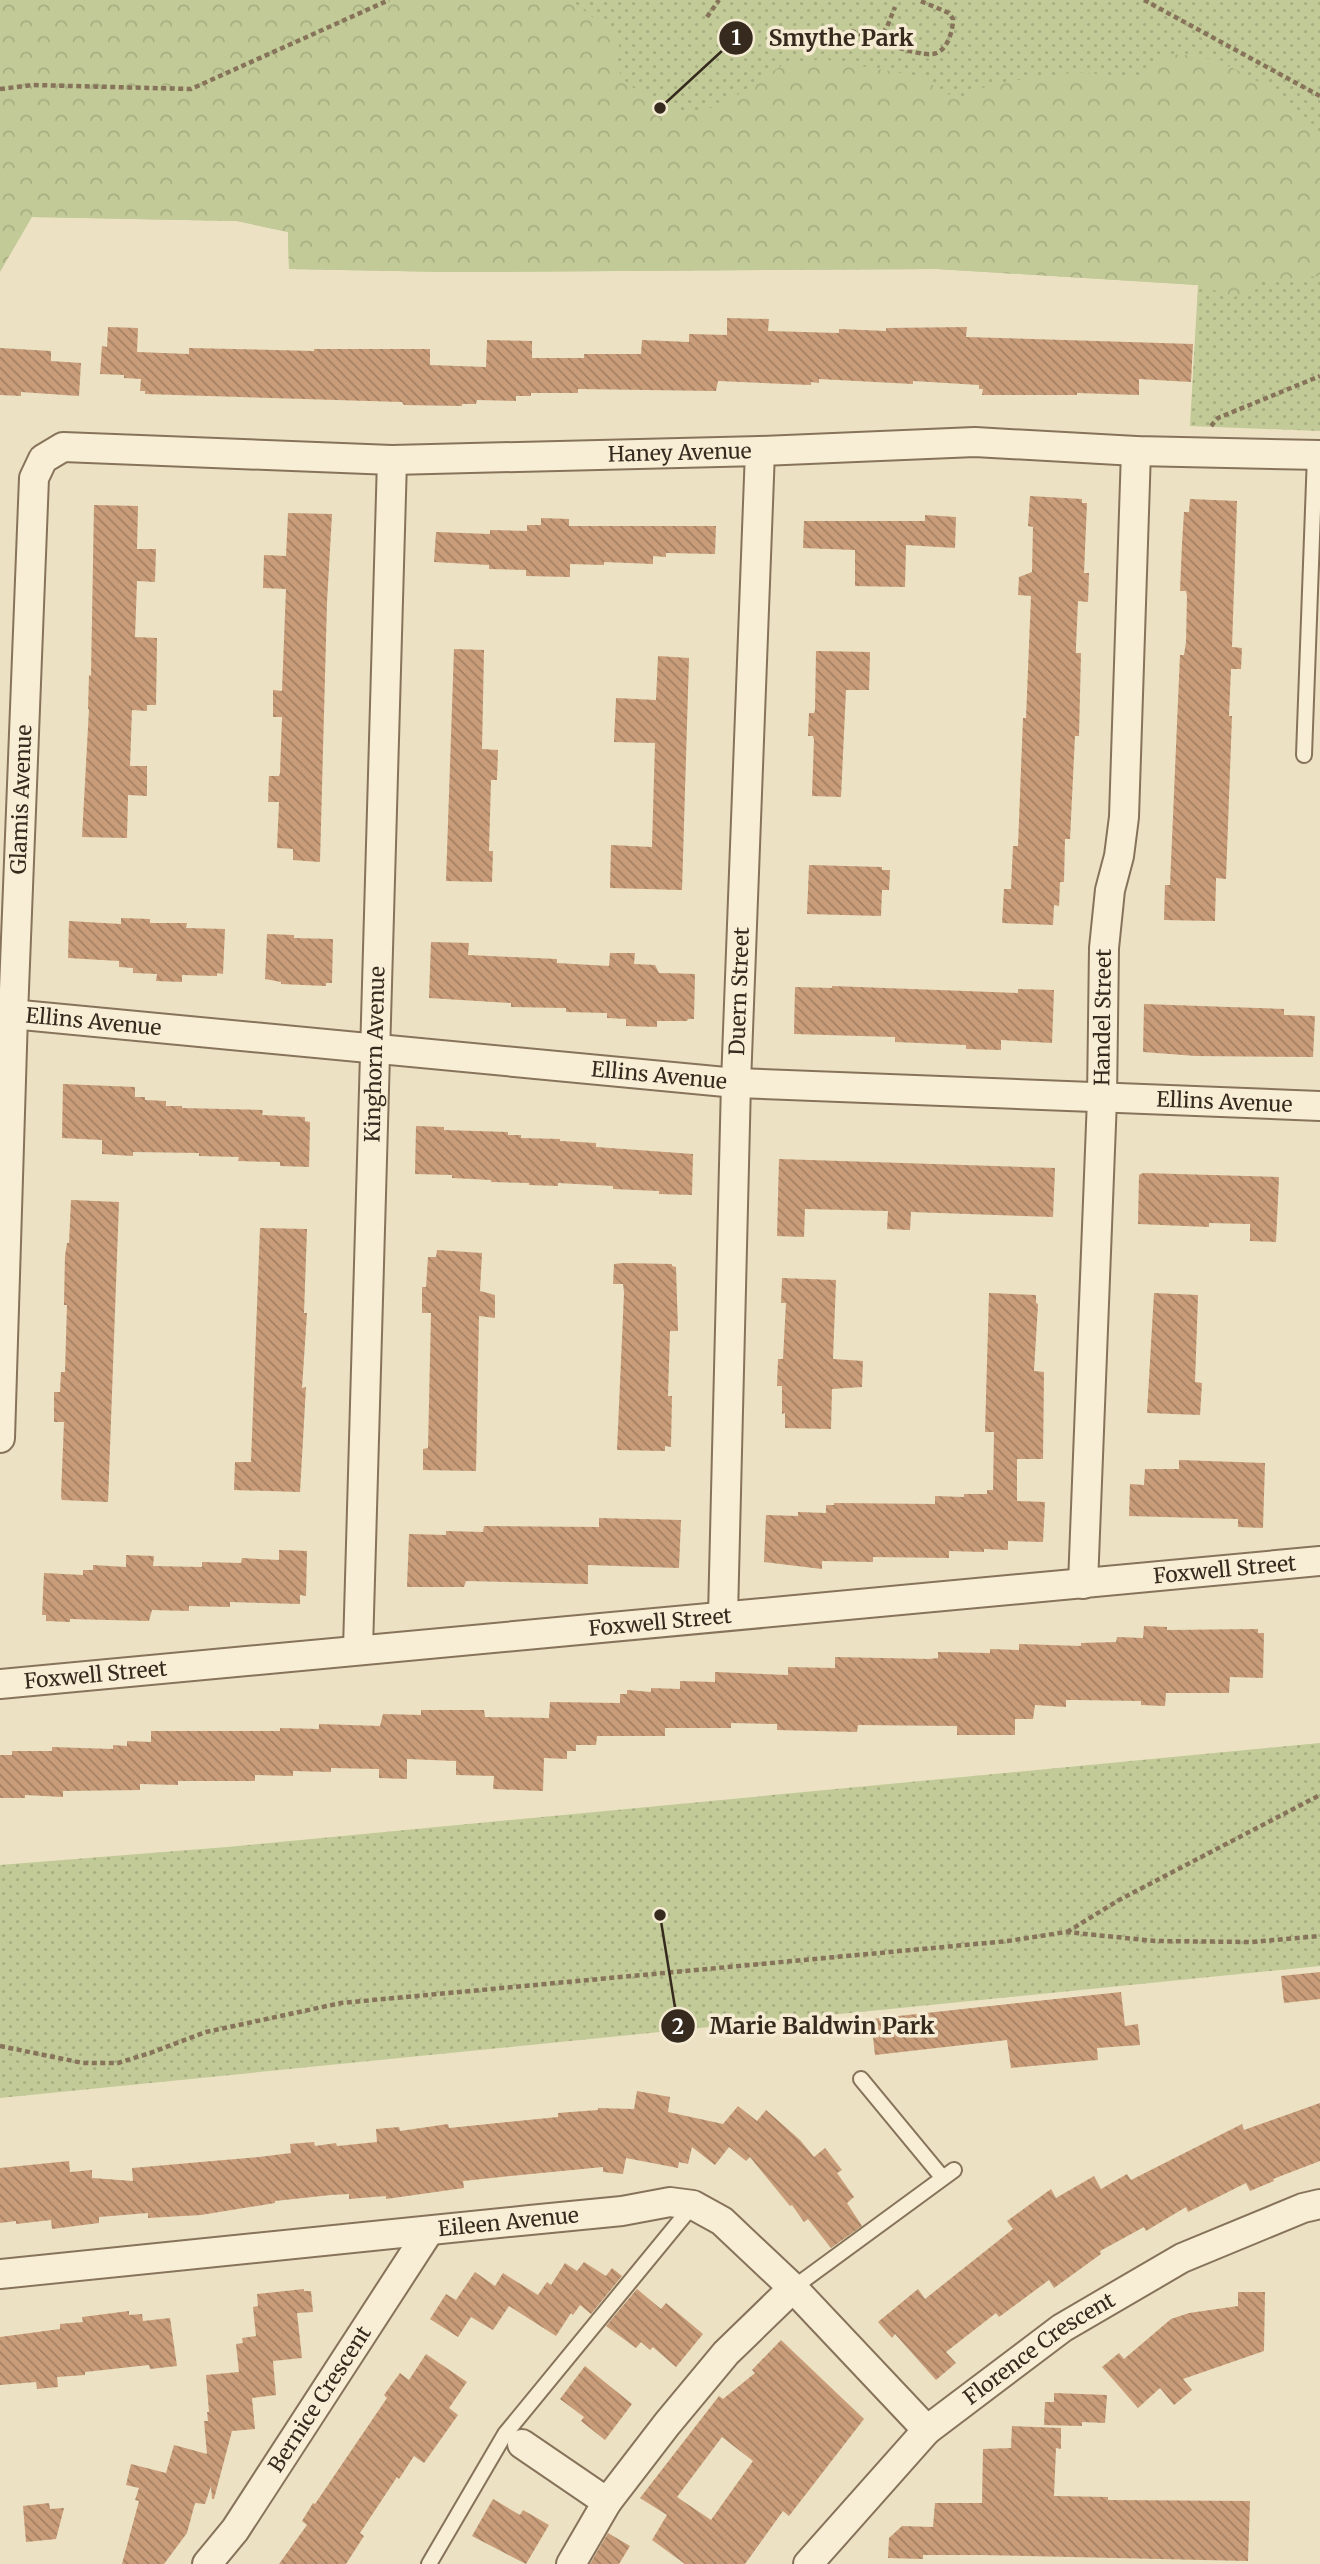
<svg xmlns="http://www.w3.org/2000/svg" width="1320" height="2564" font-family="Merriweather,serif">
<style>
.green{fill:url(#green-dots)}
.forest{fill:url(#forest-crowns)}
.building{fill:url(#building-back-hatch);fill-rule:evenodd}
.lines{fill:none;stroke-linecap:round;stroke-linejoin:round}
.lane-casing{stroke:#86735a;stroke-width:18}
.street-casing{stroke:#86735a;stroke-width:32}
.path{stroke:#86735a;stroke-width:4.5;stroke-dasharray:5 3.5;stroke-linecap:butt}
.lane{stroke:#f7eed5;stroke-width:14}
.street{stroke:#f7eed5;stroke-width:28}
.labels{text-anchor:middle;stroke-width:7;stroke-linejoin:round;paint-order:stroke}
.street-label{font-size:21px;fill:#362a1e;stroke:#f4ebd2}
.leader{fill:none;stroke:#362a1e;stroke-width:2.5}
.callout-dot{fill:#362a1e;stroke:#f4ebd2;stroke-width:2.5}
.mark-label{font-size:21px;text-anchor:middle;font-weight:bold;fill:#fff}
.callout-label{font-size:23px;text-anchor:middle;font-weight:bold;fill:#362a1e;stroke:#f4ebd2;stroke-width:7;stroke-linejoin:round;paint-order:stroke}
</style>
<defs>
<pattern id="green-dots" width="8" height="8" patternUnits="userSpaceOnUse" patternTransform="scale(1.75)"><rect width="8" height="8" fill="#c2ca97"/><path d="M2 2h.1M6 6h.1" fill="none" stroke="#a7ae82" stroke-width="1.8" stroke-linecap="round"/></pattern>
<pattern id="forest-crowns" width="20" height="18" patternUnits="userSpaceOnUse" patternTransform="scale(1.75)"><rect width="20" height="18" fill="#c2ca97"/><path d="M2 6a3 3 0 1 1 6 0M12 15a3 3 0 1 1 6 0" fill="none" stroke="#a7ae82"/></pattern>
<pattern id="building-back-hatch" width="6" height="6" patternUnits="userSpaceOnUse" patternTransform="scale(1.75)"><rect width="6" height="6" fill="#c99d79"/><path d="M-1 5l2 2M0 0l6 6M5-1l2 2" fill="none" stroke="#a48063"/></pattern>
</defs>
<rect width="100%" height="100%" fill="#ece1c2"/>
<g class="green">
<polygon points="0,0 1320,0 1320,431 1190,426 1198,285 937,269 449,272 289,269 288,232 237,221 32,217"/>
<polygon points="1320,1743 1320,1966 0,2098 0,1865 227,1847"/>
</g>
<path class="forest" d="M0,0H571L621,40L613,63L628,85L684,113L721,106L784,64L822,59L916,76L957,99L992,84L1077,72L1141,78L1161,54C1176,55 1195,54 1209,59C1248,71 1294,102 1320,133V276L1262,281L1235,297L1198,285L937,269L449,272L289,269L288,232L237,221L32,217L0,272Z"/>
<g class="building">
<polygon points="727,318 769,319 768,331 839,333 839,329 886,331 886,328 967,327 966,337 1193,344 1191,382 1139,379 1139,395 1077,393 1077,395 982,395 983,389 979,389 979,385 913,381 913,384 819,379 819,383 811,382 811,385 718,381 716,391 578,389 578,393 531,393 531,396 516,396 516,401 477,400 476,404 462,404 462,406 404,405 402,402 145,394 145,391 140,391 141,379 124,378 124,375 100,374 102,346 107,347 108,327 138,328 137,352 189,354 189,348 314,351 314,349 430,349 430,365 486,367 487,340 532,341 532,358 584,358 584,354 641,354 642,340 689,342 689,334 727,335"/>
<polygon points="0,348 51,351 51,361 81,363 79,396 21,392 21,396 0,395"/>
<polygon points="1030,496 1082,499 1082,503 1087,503 1084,573 1089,573 1088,602 1078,601 1076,646 1076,653 1081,653 1079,736 1075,736 1070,839 1065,839 1064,882 1060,882 1059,906 1054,905 1053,925 1002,923 1004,889 1011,889 1013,846 1018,846 1023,718 1026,718 1031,596 1018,595 1019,577 1032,572 1033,527 1028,526"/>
<polygon points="1190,499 1237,501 1232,647 1242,648 1241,669 1231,669 1229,716 1232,716 1226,879 1216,878 1215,921 1164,920 1165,885 1170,885 1180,655 1184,655 1186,642 1187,596 1186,591 1180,591 1182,544 1184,512 1189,512"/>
<polygon points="94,505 138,506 137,549 156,549 155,582 137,581 135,637 157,638 156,705 147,705 147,711 132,710 130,766 147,766 147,796 128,795 127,838 82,837 89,709 88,709 89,675 91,676"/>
<polygon points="288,513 332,514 327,602 320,862 293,860 293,849 277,848 279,802 268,802 269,776 279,776 280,773 282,717 273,717 273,690 282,691 286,589 263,588 264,555 286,556"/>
<polygon points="925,515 956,517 955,548 906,545 905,587 855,586 855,550 803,548 804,521 925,521"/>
<polygon points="541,518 569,519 569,526 716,526 715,554 666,553 666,557 653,556 653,564 604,562 604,565 570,564 570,577 526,576 526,570 489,569 489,565 434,562 436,532 490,534 490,530 527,531 527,525 541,525"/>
<polygon points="454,649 484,650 482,749 498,750 497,780 491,780 489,851 493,851 492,882 446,881"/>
<polygon points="816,651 870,652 869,690 846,690 841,797 812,796 814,740 813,736 808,736 809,713 814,713 815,710"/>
<polygon points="658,656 689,658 682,890 610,888 611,845 652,847 655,743 614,742 616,698 656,700"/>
<polygon points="809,865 882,867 882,870 890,870 889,890 882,890 881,916 807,914"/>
<polygon points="121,918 150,919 150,923 187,923 186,928 225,929 223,974 217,973 217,976 182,975 182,982 156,981 157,974 133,973 133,968 119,967 119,961 68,958 69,921 121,924"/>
<polygon points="267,934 294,935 294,938 333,939 332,983 326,983 326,986 281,984 281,982 265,979"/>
<polygon points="431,942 469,943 468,955 557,959 557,963 609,966 610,953 635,953 634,964 655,965 659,973 695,974 694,1019 688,1019 687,1021 657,1021 657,1027 626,1026 626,1019 607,1018 607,1013 566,1012 566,1008 511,1007 511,1003 429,998"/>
<polygon points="832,986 1018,993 1018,989 1054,990 1052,1043 1001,1040 1001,1050 966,1049 966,1045 895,1042 895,1037 794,1034 795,987 832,988"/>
<polygon points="1144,1004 1284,1009 1284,1015 1315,1016 1313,1057 1196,1056 1143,1052"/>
<polygon points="63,1084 135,1087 135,1097 145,1097 145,1100 166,1101 166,1106 182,1106 182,1108 263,1110 262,1115 305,1117 305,1121 310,1122 309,1167 280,1166 280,1162 238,1161 239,1157 199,1156 199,1153 133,1152 133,1156 102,1154 102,1140 62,1138"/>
<polygon points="416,1126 444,1127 444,1130 508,1132 508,1135 521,1135 521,1138 560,1139 560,1141 596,1143 596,1147 693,1154 692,1195 659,1194 659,1191 613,1189 613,1186 558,1183 558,1186 529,1185 529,1183 491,1182 491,1180 452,1178 452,1175 415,1174"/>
<polygon points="779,1159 1055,1168 1053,1217 911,1212 910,1230 887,1229 888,1211 805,1209 804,1237 777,1236"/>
<polygon points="1143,1173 1279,1177 1276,1242 1250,1241 1250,1224 1209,1223 1209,1227 1138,1224 1139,1175"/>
<polygon points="71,1200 119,1202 108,1502 62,1500 61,1497 64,1422 54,1422 54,1392 60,1392 61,1372 65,1372 67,1305 64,1305 65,1256 67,1243 69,1243"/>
<polygon points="260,1228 307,1229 304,1313 307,1313 302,1388 306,1387 300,1492 234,1490 235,1462 251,1462"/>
<polygon points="437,1250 482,1253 480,1291 495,1295 495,1318 479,1316 476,1471 423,1470 423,1449 428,1448 431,1313 422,1313 422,1287 426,1287 428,1257 436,1257"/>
<polygon points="624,1263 672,1264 672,1266 676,1267 678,1331 670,1331 668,1396 672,1396 671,1447 665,1446 665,1451 617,1450 624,1293 623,1284 613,1284 614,1264"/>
<polygon points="782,1278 836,1280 833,1359 863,1361 862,1387 832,1389 831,1429 785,1428 785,1413 782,1414 782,1386 777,1386 778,1359 783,1359 786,1303 781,1303"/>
<polygon points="989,1293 1036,1295 1036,1303 1038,1304 1034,1371 1044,1372 1043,1459 1017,1459 1017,1501 1045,1502 1043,1542 1008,1541 1008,1550 984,1549 984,1552 949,1551 949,1558 873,1557 873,1562 822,1561 822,1569 764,1562 766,1515 798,1516 798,1512 826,1513 826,1505 834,1505 834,1503 935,1504 935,1496 964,1497 964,1494 987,1494 987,1490 993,1490 994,1432 985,1432"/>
<polygon points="1154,1293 1198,1295 1195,1382 1202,1383 1200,1415 1147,1413"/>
<polygon points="1179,1460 1265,1463 1263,1528 1238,1527 1238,1519 1129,1516 1130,1484 1144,1485 1145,1469 1179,1469"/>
<polygon points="599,1518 681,1520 679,1568 588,1565 588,1584 466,1581 464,1587 407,1587 409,1534 446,1535 446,1531 483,1532 484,1526 599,1527"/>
<polygon points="279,1550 307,1551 306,1596 300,1595 300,1604 230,1602 230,1607 189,1606 189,1611 152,1610 149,1621 70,1619 70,1622 46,1621 46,1615 42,1615 44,1573 83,1575 83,1570 93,1570 93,1565 126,1567 126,1555 154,1556 153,1566 202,1567 202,1562 241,1563 242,1558 279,1560"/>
<polygon points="1144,1626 1167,1627 1167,1630 1258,1629 1258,1633 1264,1633 1263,1678 1230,1677 1229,1693 1166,1693 1165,1706 1141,1705 1141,1701 1078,1700 1066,1700 1066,1707 1035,1705 1033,1719 1015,1719 1015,1735 957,1735 957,1726 858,1725 857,1732 777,1730 777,1724 731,1723 731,1728 665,1728 665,1736 597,1736 596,1745 576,1745 576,1751 567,1751 567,1759 544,1758 543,1791 493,1789 494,1776 456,1775 456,1761 407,1759 407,1779 379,1778 379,1769 331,1768 331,1772 293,1771 293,1776 255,1775 255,1781 178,1781 178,1785 140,1784 140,1790 63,1791 63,1797 25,1795 25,1798 0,1798 0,1755 12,1755 12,1751 52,1751 52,1747 113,1749 113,1745 127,1746 127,1741 151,1742 151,1731 280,1731 280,1728 319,1729 319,1724 380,1726 383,1714 421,1715 421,1710 484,1710 485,1717 549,1718 550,1702 620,1703 620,1694 627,1694 627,1690 651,1692 651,1688 680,1689 680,1681 715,1682 715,1672 788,1675 788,1667 835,1668 835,1657 929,1659 938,1658 938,1652 990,1653 990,1649 1019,1650 1019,1644 1081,1646 1081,1643 1116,1642 1117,1637 1143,1638"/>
<polygon points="1320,1972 1320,1999 1284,2003 1281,1976"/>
<polygon points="1121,1992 1125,2026 1138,2024 1140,2045 1097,2048 1098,2060 1011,2068 1007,2040 875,2055 871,2019"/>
<polygon points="637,2091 670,2097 668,2112 723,2124 738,2106 757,2121 766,2110 800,2140 814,2157 825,2148 842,2170 837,2173 854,2197 847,2203 862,2226 831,2248 808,2219 804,2222 792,2205 790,2206 750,2157 746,2161 729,2147 715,2165 692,2147 688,2164 679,2162 678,2168 626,2158 623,2174 603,2172 603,2167 501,2177 463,2181 464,2188 386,2199 386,2196 349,2199 349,2194 331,2195 275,2201 275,2203 201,2215 148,2218 148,2213 99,2217 99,2223 52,2229 51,2220 16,2224 16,2221 0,2223 0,2168 69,2161 70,2172 92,2170 92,2178 133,2181 132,2168 259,2157 291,2153 290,2144 314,2142 315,2146 336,2143 337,2146 377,2142 376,2129 399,2127 400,2131 448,2124 449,2128 558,2117 558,2113 598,2110 598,2108 634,2109"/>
<polygon points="1320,2103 1320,2161 1273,2179 1274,2181 1250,2191 1246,2183 1188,2212 1186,2207 1146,2231 1144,2227 1100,2251 1101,2254 1054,2288 1049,2280 999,2317 996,2313 946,2352 956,2363 936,2380 895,2334 892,2338 878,2322 918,2289 925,2299 1013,2229 1007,2221 1051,2189 1056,2198 1094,2176 1101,2189 1127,2174 1131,2180 1242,2124 1244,2130"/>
<polygon points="584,2262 606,2276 612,2268 622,2276 591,2314 580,2305 573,2315 571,2313 556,2336 509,2306 493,2330 471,2317 458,2337 430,2319 446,2294 456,2300 475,2272 495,2286 503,2273 538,2295 547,2282 551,2285 565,2263 577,2271"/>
<polygon points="304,2289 304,2291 311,2291 313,2312 297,2313 302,2358 273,2361 276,2395 252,2398 255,2429 232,2431 214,2499 212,2499 211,2486 205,2504 195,2503 187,2533 164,2564 122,2564 139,2501 135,2500 139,2488 126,2485 131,2464 166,2473 174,2445 207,2454 204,2421 208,2421 207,2412 209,2412 206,2375 239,2372 236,2344 243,2343 242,2338 256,2336 253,2307 258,2306 257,2294"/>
<polygon points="637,2289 661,2309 666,2303 703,2334 676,2367 653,2347 650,2350 641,2342 636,2348 606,2326"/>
<polygon points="1238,2292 1265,2292 1264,2351 1183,2379 1192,2390 1174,2405 1160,2388 1138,2408 1102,2367 1119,2353 1124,2359 1171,2319 1189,2313 1238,2306"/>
<polygon points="129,2311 129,2315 142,2314 143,2321 170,2318 177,2366 150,2369 149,2365 85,2372 85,2375 57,2377 58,2387 37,2389 36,2382 0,2385 0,2337 60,2329 60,2324 83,2322 82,2317"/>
<path d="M781,2340L864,2419L789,2516L783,2511L745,2564H685L652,2540L667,2515L640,2498L719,2396L723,2399L755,2373L752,2370ZM722,2437L753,2461L711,2520L677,2497Z"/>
<polygon points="426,2354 467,2382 449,2408 458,2415 424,2463 414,2456 399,2479 397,2477 360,2533 364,2536 346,2564 279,2564 307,2525 302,2521 313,2503 315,2504 387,2398 384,2395 400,2373 409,2380"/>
<polygon points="585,2366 632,2404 605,2440 581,2421 584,2417 560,2399"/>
<polygon points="1054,2393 1107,2395 1105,2423 1082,2422 1082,2426 1044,2425 1045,2402 1054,2402"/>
<polygon points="1012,2426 1061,2428 1061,2449 1056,2448 1054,2496 1108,2497 1108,2500 1250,2501 1248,2561 982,2555 923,2555 923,2559 888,2558 889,2538 902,2526 933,2527 935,2503 982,2503 983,2449 1011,2448"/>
<polygon points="493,2499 520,2515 523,2510 549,2525 526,2564 472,2536"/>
<polygon points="49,2503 50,2509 64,2508 56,2539 26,2542 23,2506"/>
<polygon points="608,2533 630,2546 619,2564 590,2564"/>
</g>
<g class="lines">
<g class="lane-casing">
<g id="lane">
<polyline points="1304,755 1315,455"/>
<polyline points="861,2079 942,2177"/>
<polyline points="793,2288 954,2170"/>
<polyline points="429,2564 505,2434 693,2205"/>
</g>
</g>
<g class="street-casing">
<g id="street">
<path id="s1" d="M0,1013L736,1083L1320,1106"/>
<path id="s2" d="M0,1438L13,1015L34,478L43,459L63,447L392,460L760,451L975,442L1136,451L1320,455"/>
<path id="s3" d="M1083,1584L1102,1099L1104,948L1110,890L1119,856L1124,817L1136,451"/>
<path id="s4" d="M723,1616L736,1083L760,451"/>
<path id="s5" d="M358,1649L392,460"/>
<path id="s6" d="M0,1684L1320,1561"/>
<path id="s7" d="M0,2274L530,2220L622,2211L670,2202L693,2205L722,2221L793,2288L927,2430"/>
<polyline points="522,2444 607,2502"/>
<path id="s8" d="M207,2564L235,2530L429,2231"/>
<polyline points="571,2564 607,2502 667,2424 726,2353 793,2288"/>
<path id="s9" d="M808,2564L927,2430L1062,2328L1182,2258L1303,2208L1320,2204"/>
</g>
</g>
<g class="path">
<polyline points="1144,0 1320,96"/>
<polyline points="707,17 719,0"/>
<path d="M851,31C870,37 914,56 932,54C947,53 953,31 953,19L949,13L918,0"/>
<polyline points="878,40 887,27 895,7"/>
<polyline points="0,89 33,85 191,89 389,0"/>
<polyline points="1211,426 1218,418 1320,376"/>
<polyline points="1067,1932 1119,1900 1320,1795"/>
<polyline points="0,2046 83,2063 118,2063 150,2053 206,2032 341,2003 1008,1941 1066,1932 1155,1941 1251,1942 1320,1936"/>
</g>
<use href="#lane" class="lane"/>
<use href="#street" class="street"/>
</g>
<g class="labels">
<g class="street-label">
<text dy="7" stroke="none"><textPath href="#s2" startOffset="1622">Haney Avenue</textPath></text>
<text dy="7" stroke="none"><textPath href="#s2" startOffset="639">Glamis Avenue</textPath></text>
<text dy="7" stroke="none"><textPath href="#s4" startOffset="625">Duern Street</textPath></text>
<text dy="7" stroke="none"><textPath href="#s3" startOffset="567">Handel Street</textPath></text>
<text dy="7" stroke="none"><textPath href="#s1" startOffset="94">Ellins Avenue</textPath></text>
<text dy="7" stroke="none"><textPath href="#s5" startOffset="595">Kinghorn Avenue</textPath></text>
<text dy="7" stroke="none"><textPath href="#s1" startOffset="662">Ellins Avenue</textPath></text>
<text dy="7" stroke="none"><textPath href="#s1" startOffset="1228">Ellins Avenue</textPath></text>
<text dy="7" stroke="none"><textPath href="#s6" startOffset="1230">Foxwell Street</textPath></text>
<text dy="7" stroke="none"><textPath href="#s6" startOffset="663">Foxwell Street</textPath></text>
<text dy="7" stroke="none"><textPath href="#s6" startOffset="96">Foxwell Street</textPath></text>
<text dy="7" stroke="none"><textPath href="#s7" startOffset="511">Eileen Avenue</textPath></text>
<text dy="7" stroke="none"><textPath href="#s9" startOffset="318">Florence Crescent</textPath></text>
<text dy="7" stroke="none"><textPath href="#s8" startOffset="200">Bernice Crescent</textPath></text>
</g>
</g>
<path class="leader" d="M660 108L736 38M660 1915L678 2026"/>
<g class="callout-dot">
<circle cx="660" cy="108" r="7"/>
<circle cx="660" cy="1915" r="7"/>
<circle cx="736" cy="38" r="18"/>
<circle cx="678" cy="2026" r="18"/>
</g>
<g class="mark-label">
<text x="736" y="45">1</text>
<text x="678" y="2034">2</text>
</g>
<g class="callout-label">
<text x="841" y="46">Smythe Park</text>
<text x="822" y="2034">Marie Baldwin Park</text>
</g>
</svg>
